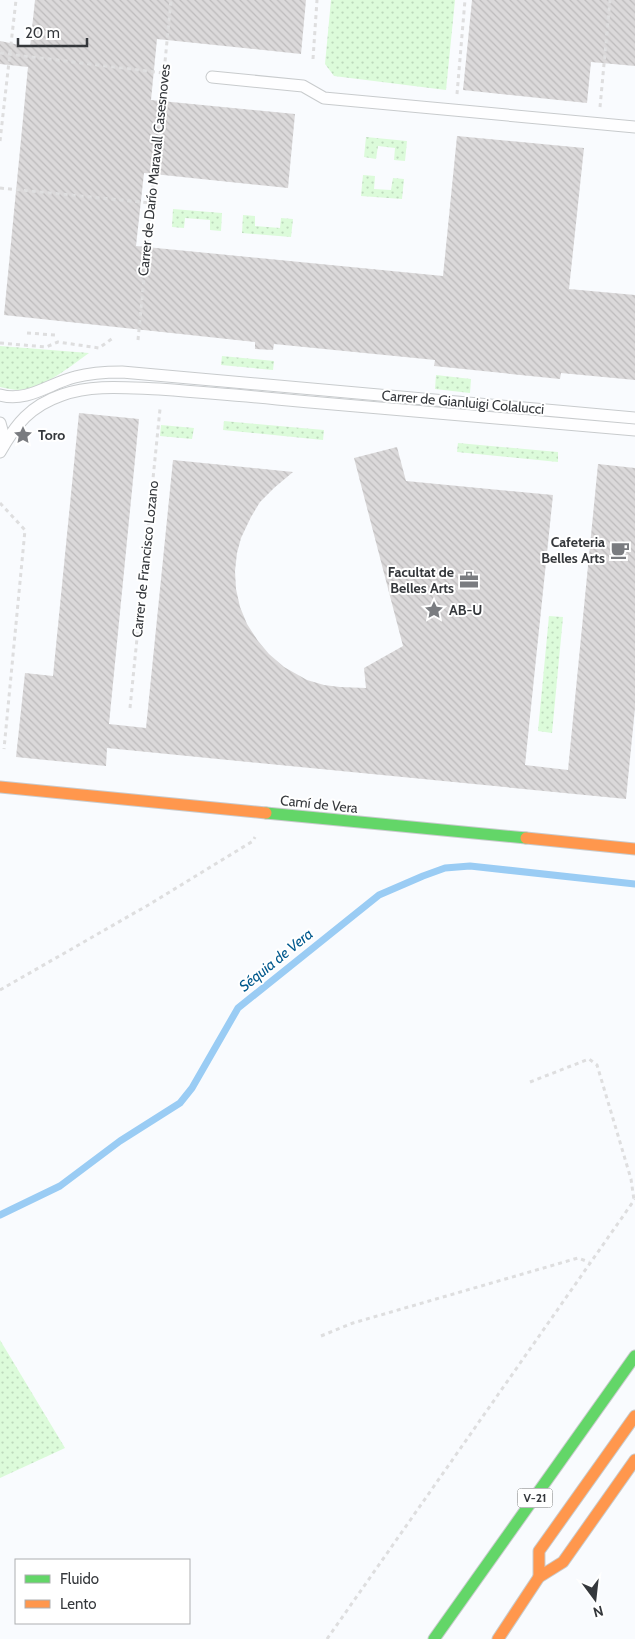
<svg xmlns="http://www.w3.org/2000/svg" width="635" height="1639" font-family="Cabin,sans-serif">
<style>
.grass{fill:url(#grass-dots)}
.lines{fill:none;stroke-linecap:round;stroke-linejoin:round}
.stream{stroke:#9accf4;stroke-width:7}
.building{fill:url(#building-back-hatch)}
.lane-casing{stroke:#c8cbcd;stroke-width:13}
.fast-casing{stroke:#c8cbcd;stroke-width:13}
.slow-casing{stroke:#c8cbcd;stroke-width:13}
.path{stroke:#dededf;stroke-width:3;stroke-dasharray:4 4;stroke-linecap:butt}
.lane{stroke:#fefeff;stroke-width:11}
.fast{stroke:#63d668;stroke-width:11}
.slow{stroke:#ff974d;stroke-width:11}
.labels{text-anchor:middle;stroke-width:4;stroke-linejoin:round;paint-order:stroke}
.shield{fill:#fff;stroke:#727476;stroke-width:1}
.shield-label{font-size:12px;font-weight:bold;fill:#35383c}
.street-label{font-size:14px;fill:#35383c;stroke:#fff}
.poi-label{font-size:14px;font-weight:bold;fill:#35383c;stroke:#fff;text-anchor:start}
.water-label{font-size:15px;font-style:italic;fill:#01598d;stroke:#fff}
</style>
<defs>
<pattern id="grass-dots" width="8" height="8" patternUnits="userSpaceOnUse" patternTransform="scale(1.25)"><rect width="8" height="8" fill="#dcfbda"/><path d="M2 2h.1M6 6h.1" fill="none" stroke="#bdd8bc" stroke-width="1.8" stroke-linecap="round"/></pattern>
<pattern id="building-back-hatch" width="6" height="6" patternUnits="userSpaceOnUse" patternTransform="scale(1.25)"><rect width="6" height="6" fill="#dbd9da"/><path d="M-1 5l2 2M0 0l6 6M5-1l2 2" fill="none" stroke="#bdbbbc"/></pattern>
</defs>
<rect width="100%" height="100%" fill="#f9fbfe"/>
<g class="grass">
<polygon points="331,0 455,0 446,90 334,76 325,64"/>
<polygon points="366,137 407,141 405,161 394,160 395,148 378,146 376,159 364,157"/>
<polygon points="363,175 375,176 374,189 391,190 393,178 404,179 402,199 361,196"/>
<polygon points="173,209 222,213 221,231 210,230 210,220 185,218 184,228 172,227"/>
<polygon points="243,215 255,216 255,226 280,228 281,218 293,219 291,237 242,233"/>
<path d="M0,346L89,353C69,367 45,388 19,390C13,390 6,388 0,387Z"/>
<polygon points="222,356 274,361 273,370 221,365"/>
<polygon points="436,375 471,379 470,393 435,389"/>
<polygon points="224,421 324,430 323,440 223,430"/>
<polygon points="161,425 194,428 192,439 160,436"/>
<polygon points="458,443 558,452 558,462 457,452"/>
<polygon points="549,616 563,617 552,733 538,731"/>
<polygon points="0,1340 65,1448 0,1478"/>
</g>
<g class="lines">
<polyline class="stream" points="0,1215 60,1186 120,1141 180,1103 192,1088 238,1008 379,895 423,876 445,868 470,866 635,884"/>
</g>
<g class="building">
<polygon points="35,0 306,0 301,54 157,39 151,100 295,114 288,188 144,173 136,246 443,276 457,136 584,148 569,289 635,295 635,380 561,373 560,379 434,366 435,360 274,344 273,350 255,349 255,342 4,315 28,67 0,64 0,41 30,47"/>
<polygon points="472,0 635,0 635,66 591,62 587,103 463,90"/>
<polygon points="79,413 139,419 109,724 146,728 173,460 293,472 274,488 260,502 251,517 241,538 237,553 235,571 236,589 240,607 247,624 258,641 269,654 284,667 307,680 324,685 340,687 366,688 364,668 403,646 354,458 397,447 406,481 553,495 525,765 568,770 598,464 635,468 635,708 626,799 107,748 106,766 16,757 25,673 53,676"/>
</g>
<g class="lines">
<g class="lane-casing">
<g id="lane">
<polyline points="212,77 303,86 324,98 635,127"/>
<path d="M0,395C27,403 50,383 75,377C90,373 106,372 122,372L635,418"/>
<polyline points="0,423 3,434 1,448"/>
<path d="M0,452C16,424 30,406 62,395C93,384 127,388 159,389C199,392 238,395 277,399C396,410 515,420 635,430"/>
</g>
</g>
<g class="fast-casing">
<g id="fast">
<polyline points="266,813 526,838"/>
<polyline points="434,1639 635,1356"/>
</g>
</g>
<g class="slow-casing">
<g id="slow">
<polyline points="0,787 266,813"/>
<polyline points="526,838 635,849"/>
<polyline points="539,1577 539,1551 635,1416"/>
<polyline points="498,1639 539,1577 563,1562 635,1460"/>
</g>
</g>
<g class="path">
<polyline points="0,53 163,73"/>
<polyline points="313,59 317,0"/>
<polyline points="457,94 465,0"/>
<polyline points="600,107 610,0"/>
<polyline points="0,141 16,0"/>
<polyline points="0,188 151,203"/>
<polyline points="27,333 55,335"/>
<polyline points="138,340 171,0"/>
<polyline points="0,343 46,347 58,342 99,348 113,338"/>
<polyline points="0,503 25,530 4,749"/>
<polyline points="130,708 160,409"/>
<polyline points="0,990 150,904 253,841 255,837"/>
<polyline points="530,1082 589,1059 597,1065 631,1179 634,1200"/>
<polyline points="321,1336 353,1323 578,1258 589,1262"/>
<polyline points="327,1639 635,1199"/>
</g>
<use href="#lane" class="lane"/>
<use href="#fast" class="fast"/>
<use href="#slow" class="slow"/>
</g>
<defs>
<g id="sight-bare" transform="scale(1.5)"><path d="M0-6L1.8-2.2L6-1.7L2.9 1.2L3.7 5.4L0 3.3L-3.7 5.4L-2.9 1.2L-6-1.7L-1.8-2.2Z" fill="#7a7c80" stroke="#fff" stroke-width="2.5" paint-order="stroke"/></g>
<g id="cafe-bare" transform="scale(1.5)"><path d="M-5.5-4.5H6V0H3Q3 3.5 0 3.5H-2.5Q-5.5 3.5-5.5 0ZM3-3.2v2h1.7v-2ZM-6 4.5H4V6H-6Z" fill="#7a7c80" stroke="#fff" stroke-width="2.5" paint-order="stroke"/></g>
<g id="office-bare" transform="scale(1.5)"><path d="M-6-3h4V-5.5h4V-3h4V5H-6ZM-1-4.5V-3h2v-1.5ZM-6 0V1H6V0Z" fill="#7a7c80" stroke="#fff" stroke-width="2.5" paint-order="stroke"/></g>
</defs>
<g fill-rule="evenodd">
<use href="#sight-bare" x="23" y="435"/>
<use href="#cafe-bare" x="620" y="550"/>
<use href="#office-bare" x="469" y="580"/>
<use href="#sight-bare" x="434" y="610"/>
</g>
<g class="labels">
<rect class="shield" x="517.5" y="1488.5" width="35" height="19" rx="4"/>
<g class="shield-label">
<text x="535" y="1502">V-21</text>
</g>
<g class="street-label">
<text transform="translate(154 170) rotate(-84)" y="5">Carrer de Darío Maravall Casesnoves</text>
<text transform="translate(463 402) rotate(5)" y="5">Carrer de Gianluigi Colalucci</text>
<text transform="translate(145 559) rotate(-84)" y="5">Carrer de Francisco Lozano</text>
<text transform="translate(319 804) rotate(6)" y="5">Camí de Vera</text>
</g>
<g class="poi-label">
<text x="38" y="440">Toro</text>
<text x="605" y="547" text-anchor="end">Cafeteria<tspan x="605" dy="16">Belles Arts</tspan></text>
<text x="454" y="577" text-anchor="end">Facultat de<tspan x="454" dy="16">Belles Arts</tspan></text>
<text x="449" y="615">AB-U</text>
</g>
<g class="water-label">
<text transform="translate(276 960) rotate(-39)" y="5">Séquia de Vera</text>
</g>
</g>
<rect x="15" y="1559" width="175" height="65" fill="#ffffff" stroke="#aeafb1"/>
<rect x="25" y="1575" width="25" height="8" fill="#63d668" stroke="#aeafb1"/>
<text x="60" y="1584" font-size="15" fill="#35383c">Fluido</text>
<rect x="25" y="1600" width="25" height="8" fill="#ff974d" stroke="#aeafb1"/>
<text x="60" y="1609" font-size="15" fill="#35383c">Lento</text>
<g transform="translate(595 1599) rotate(165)" stroke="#ffffff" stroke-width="4" paint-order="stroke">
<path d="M0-4L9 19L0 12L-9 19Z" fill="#35383c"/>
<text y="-8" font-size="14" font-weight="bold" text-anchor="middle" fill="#35383c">N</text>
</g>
<path d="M18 38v8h69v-8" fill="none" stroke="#35383c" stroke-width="2.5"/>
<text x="25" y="38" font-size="15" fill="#35383c" stroke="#ffffff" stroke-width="4" paint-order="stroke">20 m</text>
</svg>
